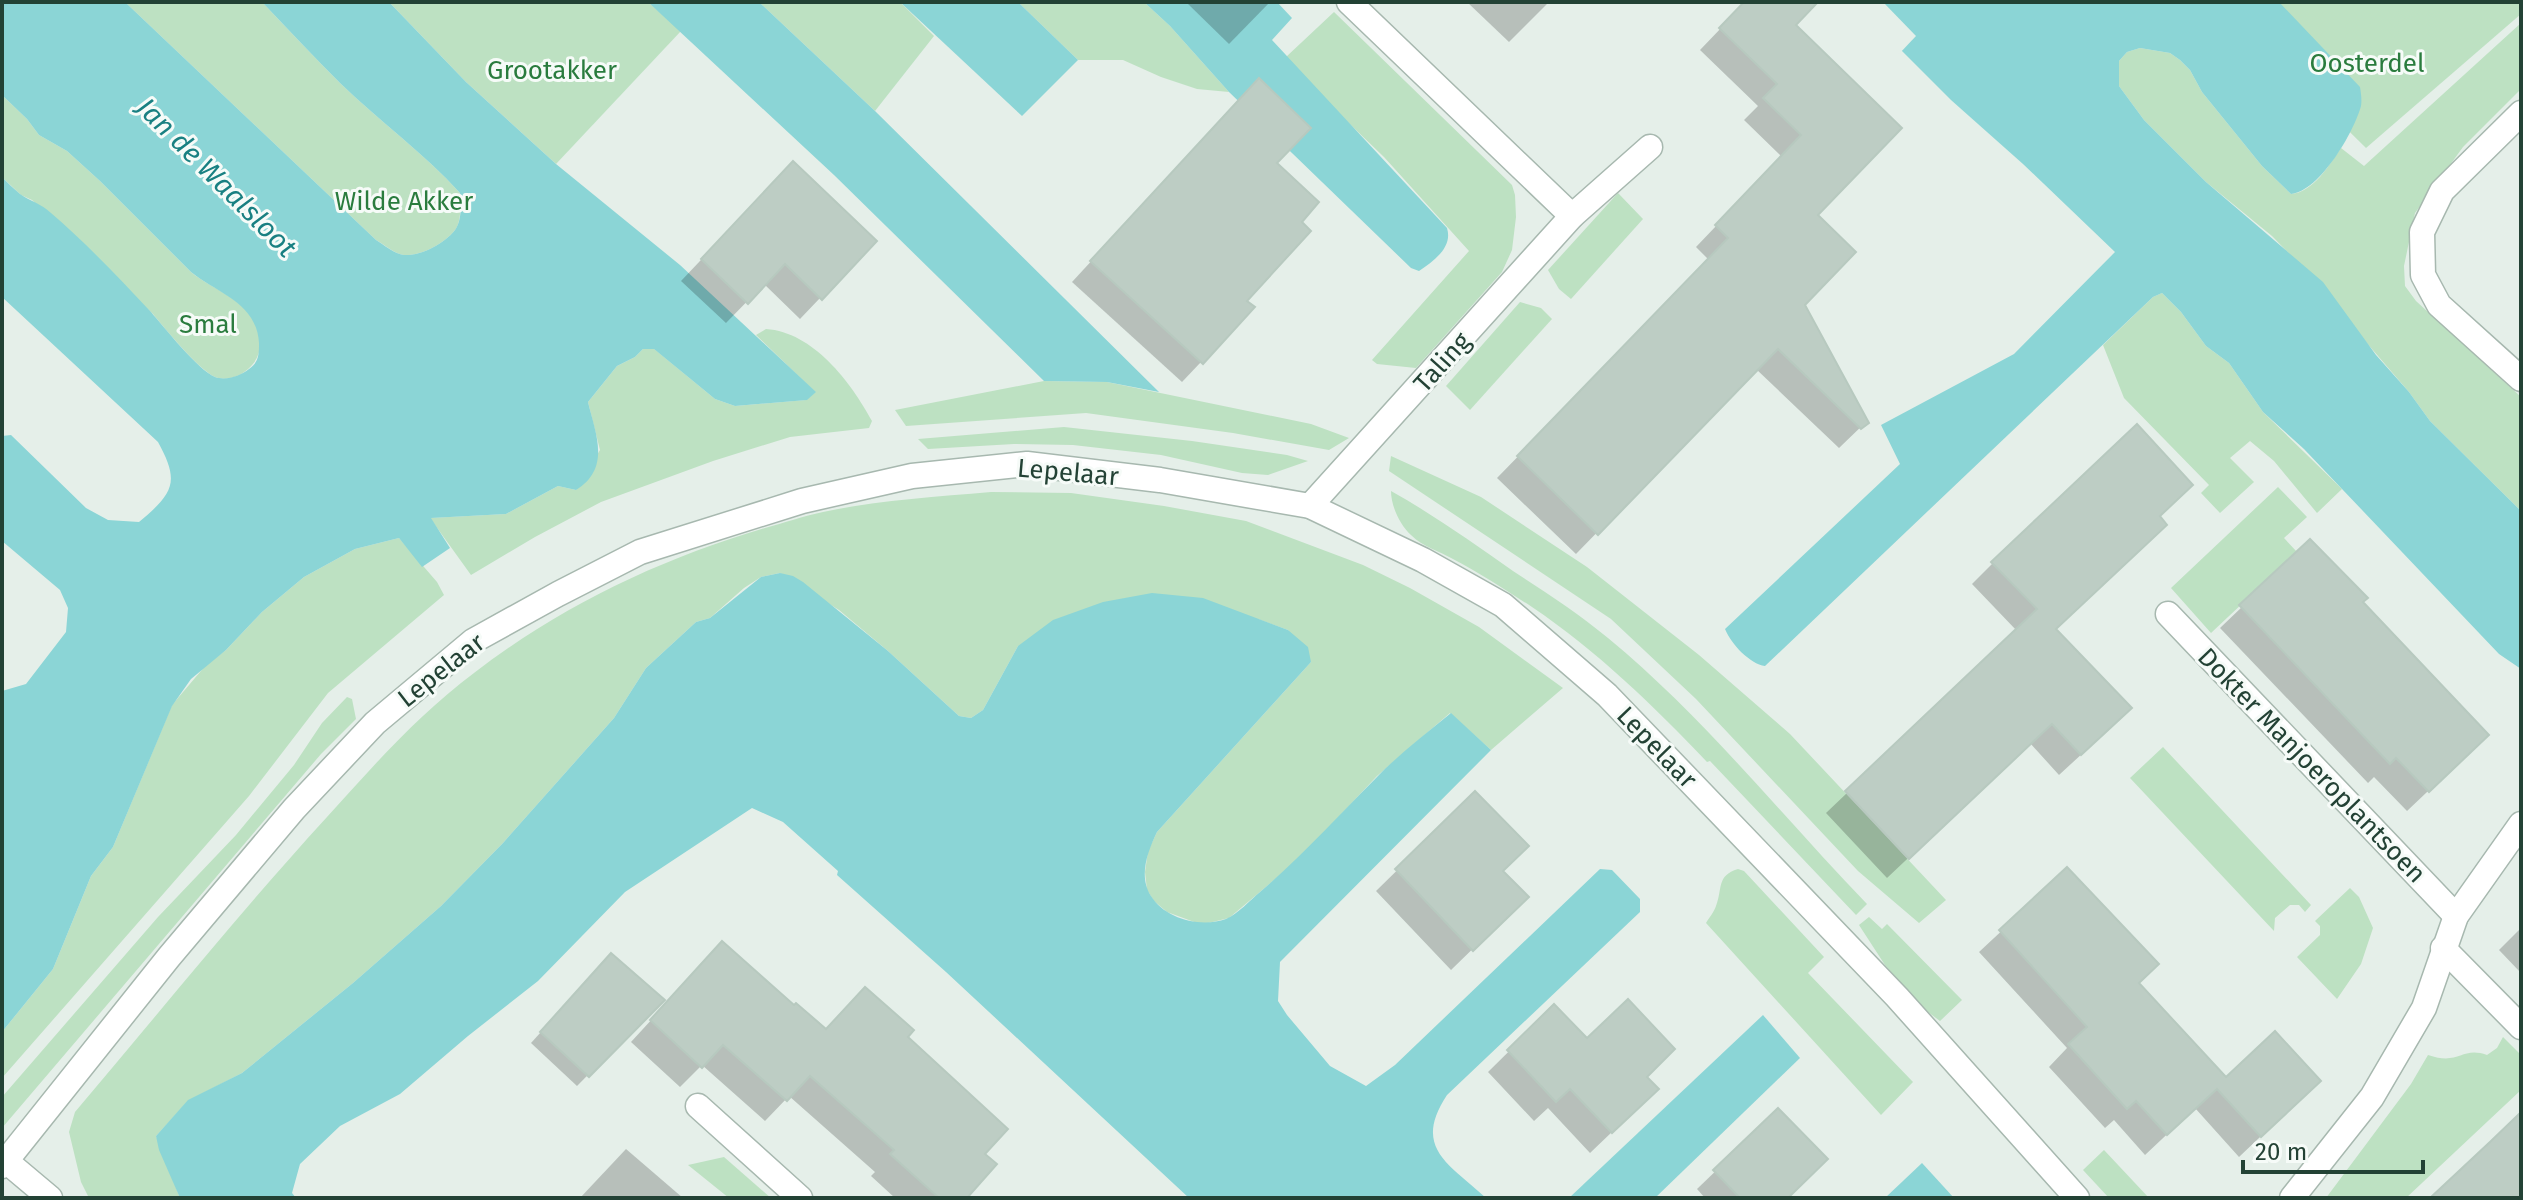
<svg xmlns="http://www.w3.org/2000/svg" width="2523" height="1200" font-family="'Fira Sans',sans-serif">
<style>
.green{fill:#bde1c2}
.water{fill:#8bd5d6}
.pier{fill:#e5efe9}
.shadow{fill:#0003}
.building{fill:#bdcdc4;stroke:#b7c9bf;stroke-width:2}
.lines{fill:none;stroke-linecap:round;stroke-linejoin:round}
.service-casing{stroke:#a7b8af;stroke-width:27}
.minor-casing{stroke:#a7b8af;stroke-width:27}
.service{stroke:#fff;stroke-width:24}
.minor{stroke:#fff;stroke-width:24}
.labels{text-anchor:middle;stroke-width:6;stroke-linejoin:round;paint-order:stroke}
.park-label{font-size:26px;fill:#2a7c3e;stroke:#f6fbf8}
.street-label{font-size:26px;fill:#234235;stroke:#f6fbf8}
.water-label{font-size:28px;font-style:italic;fill:#198082;stroke:#f6fbf8}
</style>
<rect width="100%" height="100%" fill="#e5efe9"/>
<g class="green">
<path d="M125,2H262C288,29 314,57 340,83C379,121 424,153 460,193C460,205 462,220 455,230C444,244 421,256 404,255C395,254 385,245 376,240Z"/>
<polygon points="389,2 648,2 681,31 556,164 466,82"/>
<polygon points="759,2 900,2 934,36 875,111"/>
<polygon points="1018,2 1144,2 1170,26 1229,92 1197,89 1161,77 1123,60 1078,60"/>
<polygon points="2218,2 2521,2 2521,14 2366,148"/>
<polygon points="1334,12 1512,185 1515,195 1516,217 1512,250 1502,272 1416,368 1377,364 1372,360 1469,251 1384,157 1329,104 1286,57"/>
<path d="M2521,23V89L2463,147L2415,213L2404,266L2405,286L2416,301L2521,397V511L2430,421L2409,392L2298,263L2272,236L2206,182L2144,120L2119,86V61L2127,52L2140,48L2170,53L2180,60L2190,70L2202,92L2262,166L2291,194C2314,192 2329,165 2341,148L2364,166Z"/>
<path d="M2,95L27,119L39,135L67,151L100,181L191,272C210,288 234,294 250,315C267,338 263,364 237,376C230,379 220,380 213,376C197,367 165,329 153,314L32,200L21,195L2,177Z"/>
<polygon points="1618,193 1643,219 1571,299 1559,289 1548,270"/>
<polygon points="2162,293 2181,312 2206,346 2229,363 2263,412 2342,489 2317,513 2274,461 2250,441 2230,458 2254,482 2220,513 2201,493 2209,485 2124,398 2103,345 2153,297"/>
<polygon points="1520,302 1541,308 1552,319 1470,410 1446,386"/>
<path d="M766,329C813,332 851,382 872,421L869,428L790,437L713,461L601,502L535,537L471,575L430,518L506,514L558,486L576,490L600,450L588,402L617,366L635,357L643,349L653,348L715,399L735,406L806,400L815,392L756,335Z"/>
<polygon points="1044,381 1107,382 1311,424 1349,438 1329,450 1233,433 1086,413 906,426 895,410"/>
<polygon points="1064,427 1192,441 1287,455 1308,461 1268,475 1242,473 1161,455 1073,445 1014,444 928,449 918,439"/>
<polygon points="1391,456 1481,497 1587,567 1699,655 1790,734 1946,900 1919,923 1858,871 1696,699 1611,619 1389,471"/>
<polygon points="2278,487 2307,517 2284,538 2297,552 2211,633 2171,588"/>
<path d="M1391,491C1434,515 1473,543 1513,571C1545,592 1578,613 1608,638C1703,716 1781,815 1867,904L1856,915L1710,761L1707,762C1653,705 1597,651 1532,607C1507,591 1480,573 1453,559C1439,551 1423,547 1411,535C1400,525 1391,506 1391,491Z"/>
<path d="M991,492L1071,493L1164,506L1246,521L1363,565L1410,588L1479,627L1563,688L1491,750L1450,713L1377,776L1300,858L1229,918L1204,924L1197,923L1167,912L1154,901L1147,890L1145,872L1148,851L1157,832L1311,662L1288,630L1258,619L1018,646L983,710L971,718L959,716L888,651L839,610L780,573L761,577L744,588L710,618L696,622L646,668L614,718L503,843L441,906L353,983L242,1073L188,1101L156,1136L180,1198H89L81,1182L69,1132L75,1112C159,1013 240,912 327,817C373,766 419,714 474,673C561,606 660,559 765,528C784,523 803,516 823,512C878,500 935,497 991,492Z"/>
<polygon points="399,538 437,582 444,595 328,693 249,796 2,1078 2,1032 53,969 91,876 113,847 172,705 206,665 226,650 262,612 304,577 355,549"/>
<polygon points="347,697 352,699 356,719 321,754 2,1128 2,1097 158,917 236,835 294,765 322,723"/>
<polygon points="2163,747 2311,905 2305,912 2299,905 2290,905 2275,918 2274,931 2130,778"/>
<path d="M1738,869L1744,871L1824,957L1808,973L1913,1082L1881,1115L1706,923C1709,918 1714,912 1716,906C1723,888 1716,876 1738,869Z"/>
<polygon points="2350,888 2359,897 2373,928 2361,964 2337,999 2297,957 2320,935 2320,926 2315,921"/>
<polygon points="1869,917 1882,929 1887,924 1962,1000 1940,1021 1924,1009 1885,965 1859,925"/>
<path d="M2503,1037L2521,1055V1090L2406,1198H2326L2411,1084L2428,1055C2460,1066 2461,1046 2487,1055L2497,1048Z"/>
<polygon points="2104,1150 2149,1198 2109,1198 2083,1170"/>
<polygon points="724,1157 771,1198 729,1198 688,1165"/>
</g>
<g class="water">
<path d="M2,2H125L376,240C384,245 395,254 404,255C421,256 444,244 455,230C462,220 461,205 460,193C424,153 379,121 340,83C314,57 288,29 262,2H389L466,82L556,164L680,265L816,392L807,400L735,406L715,399L654,349H643L635,357L617,366L588,402C596,435 611,468 576,490L558,486L506,514L431,518L450,548L422,567L399,538L355,549L304,577L262,612L226,650L191,679L172,706L113,847L91,876L53,969L2,1032V691L26,684L66,632L68,608L60,590L2,541V436L11,435L86,508L108,520L139,522C174,493 180,482 158,442L2,297V177C8,183 14,189 20,194C30,201 42,204 51,213C86,243 119,278 151,312C164,327 198,370 215,377C226,381 240,376 249,369C259,362 259,354 259,343C257,303 217,293 191,272L100,181L67,151L39,135L27,119L2,95Z"/>
<polygon points="648,2 759,2 875,111 1159,392 1107,382 1044,381 834,175"/>
<polygon points="900,2 1018,2 1078,60 1022,116"/>
<path d="M1144,2H1277L1292,18L1272,40L1447,228C1453,247 1434,261 1419,271L1411,268L1229,92L1170,26Z"/>
<path d="M1853,2H2279L2360,87C2361,93 2362,100 2361,106C2354,132 2320,191 2291,194L2262,166L2202,92L2190,70L2180,60L2170,53L2140,48L2127,52L2119,61V86L2144,120L2206,182L2323,282L2376,355L2409,392L2430,421L2521,511V669L2499,654L2304,449L2263,412L2229,363L2206,346L2181,312L2162,293L2153,297L1765,666C1750,664 1731,644 1725,629L1900,464L1881,425L2014,354L2115,252L2023,164L1951,100Z"/>
<path d="M780,573L793,576L803,582L888,651L959,716L971,718L983,710L1018,646L1053,620L1103,602L1152,593L1203,598L1288,630L1308,647L1311,662L1157,832C1148,851 1138,876 1151,896C1165,919 1201,928 1226,919C1238,914 1250,900 1260,892C1302,856 1338,816 1377,777C1400,753 1426,734 1451,713L1491,750L1280,962L1278,1001L1287,1015L1330,1066L1366,1086L1395,1065L1600,869L1612,870L1640,899V912L1447,1095C1412,1148 1449,1164 1486,1198H1189L946,972L837,875L838,871L783,822L752,808L625,892L538,981L468,1036L400,1094L340,1126L300,1164L292,1193L296,1198H180L159,1150L156,1136L188,1100L242,1073L353,983L441,906L503,843L614,718L646,668L696,622L710,618L761,577Z"/>
<polygon points="1763,1015 1800,1058 1655,1198 1569,1198"/>
<polygon points="1922,1163 1954,1198 1885,1198"/>
</g>
<polygon class="pier" points="1849,2 1883,2 1916,36 1899,54"/>
<g class="shadow">
<polygon points="1189,2 1270,2 1229,44 1187,3"/>
<polygon points="1467,2 1549,2 1509,42"/>
<polygon points="1746,2 1799,2 1793,25 1816,215 1803,305 1866,422 1839,448 1756,369 1576,554 1497,478 1709,260 1696,247 1782,157 1744,120 1758,106 1700,50"/>
<polygon points="1240,100 1274,163 1299,222 1201,362 1182,382 1072,282"/>
<polygon points="772,185 820,298 800,319 764,284 726,323 681,281"/>
<polygon points="2158,517 2054,629 2109,729 2059,775 2030,743 1887,878 1826,813 2017,631 1972,584 1993,563"/>
<polygon points="2310,542 2361,602 2465,756 2407,811 2374,777 2368,783 2220,628"/>
<polygon points="1475,794 1501,872 1526,897 1451,970 1376,891"/>
<polygon points="2067,870 2137,983 2226,1080 2298,1101 2239,1157 2195,1108 2145,1155 2114,1120 2105,1128 2049,1067 2067,1048 1979,952"/>
<polygon points="2521,928 2521,973 2499,950"/>
<polygon points="722,943 794,1008 825,1031 905,1038 943,1198 895,1198 871,1176 875,1172 789,1096 765,1121 702,1065 680,1087 631,1042"/>
<polygon points="601,966 662,1000 577,1086 531,1043"/>
<polygon points="1554,1007 1587,1041 1644,1077 1635,1110 1590,1153 1548,1108 1534,1121 1488,1072"/>
<polygon points="1778,1111 1785,1198 1705,1198 1697,1189"/>
<polygon points="626,1149 683,1198 580,1198"/>
</g>
<g class="building">
<polygon points="1744,2 1818,2 1796,25 1902,128 1818,215 1856,252 1805,305 1869,423 1861,429 1778,349 1598,535 1517,456 1728,238 1715,225 1801,135 1763,98 1777,84 1719,28"/>
<polygon points="1259,78 1311,128 1277,163 1319,202 1302,222 1311,231 1247,301 1255,307 1203,364 1090,261"/>
<polygon points="793,161 877,241 822,300 785,264 748,304 701,259"/>
<polygon points="2137,424 2193,485 2160,516 2167,525 2056,629 2132,708 2081,755 2052,724 1909,859 1845,791 2037,609 1991,562"/>
<polygon points="2310,539 2368,598 2363,602 2489,735 2429,792 2396,758 2390,764 2239,605"/>
<polygon points="1475,791 1529,846 1503,871 1529,897 1473,951 1395,869"/>
<polygon points="2067,867 2159,964 2139,983 2226,1077 2275,1031 2321,1081 2261,1137 2217,1089 2167,1135 2136,1101 2127,1109 2068,1044 2087,1027 1999,930"/>
<polygon points="722,941 794,1005 796,1003 826,1029 865,987 914,1030 908,1037 1008,1129 985,1154 997,1164 967,1198 939,1198 890,1154 894,1150 810,1076 787,1101 723,1045 702,1068 650,1020"/>
<polygon points="611,953 665,1000 589,1077 540,1032"/>
<polygon points="1628,999 1675,1049 1647,1077 1659,1089 1612,1133 1570,1089 1556,1102 1507,1050 1554,1004 1587,1038"/>
<polygon points="1778,1108 1828,1159 1788,1198 1740,1198 1713,1170"/>
<polygon points="2521,1112 2521,1198 2430,1198 2491,1141"/>
</g>
<g class="lines">
<g class="service-casing">
<g id="service">
<polyline points="1349,2 1572,216"/>
<polyline points="1310,506 1572,216 1650,147"/>
</g>
</g>
<g class="minor-casing">
<g id="minor">
<polyline points="2521,113 2442,191 2422,232 2423,275 2439,305 2521,379"/>
<polyline points="2168,614 2456,916"/>
<polyline points="2443,948 2521,1027"/>
<polyline points="698,1106 800,1198"/>
<polyline points="6,1161 50,1198"/>
<polyline points="2,1166 169,957 294,809 375,723 473,641 558,594 640,552 802,501 912,476 1027,464 1160,480 1310,506 1423,560 1503,605 1607,695 1897,997 2077,1198"/>
<polyline points="2292,1198 2372,1097 2424,1008 2456,916 2521,824"/>
</g>
</g>
<use href="#service" class="service"/>
<use href="#minor" class="minor"/>
</g>
<g class="labels">
<g class="park-label">
<text x="2367" y="72">Oosterdel</text>
<text x="552" y="79">Grootakker</text>
<text x="404" y="210">Wilde Akker</text>
<text x="208" y="333">Smal</text>
</g>
<g class="street-label">
<text transform="translate(1442 362) rotate(-48)" y="9">Taling</text>
<text transform="translate(1068 472) rotate(5)" y="9">Lepelaar</text>
<text transform="translate(441 670) rotate(-38)" y="9">Lepelaar</text>
<text transform="translate(1657 747) rotate(46)" y="9">Lepelaar</text>
<text transform="translate(2312 765) rotate(46)" y="9">Dokter Manjoeroplantsoen</text>
</g>
<g class="water-label">
<text transform="translate(217 177) rotate(45)" y="10">Jan de Waalsloot</text>
</g>
</g>
<rect width="2523" height="1200" fill="none" stroke="#234235" stroke-width="8"/>
<path d="M2243 1160v12h180v-12" fill="none" stroke="#234235" stroke-width="4"/>
<text x="2255" y="1160" font-size="24" fill="#234235" stroke="#f6fbf8" stroke-width="6" paint-order="stroke">20 m</text>
</svg>
